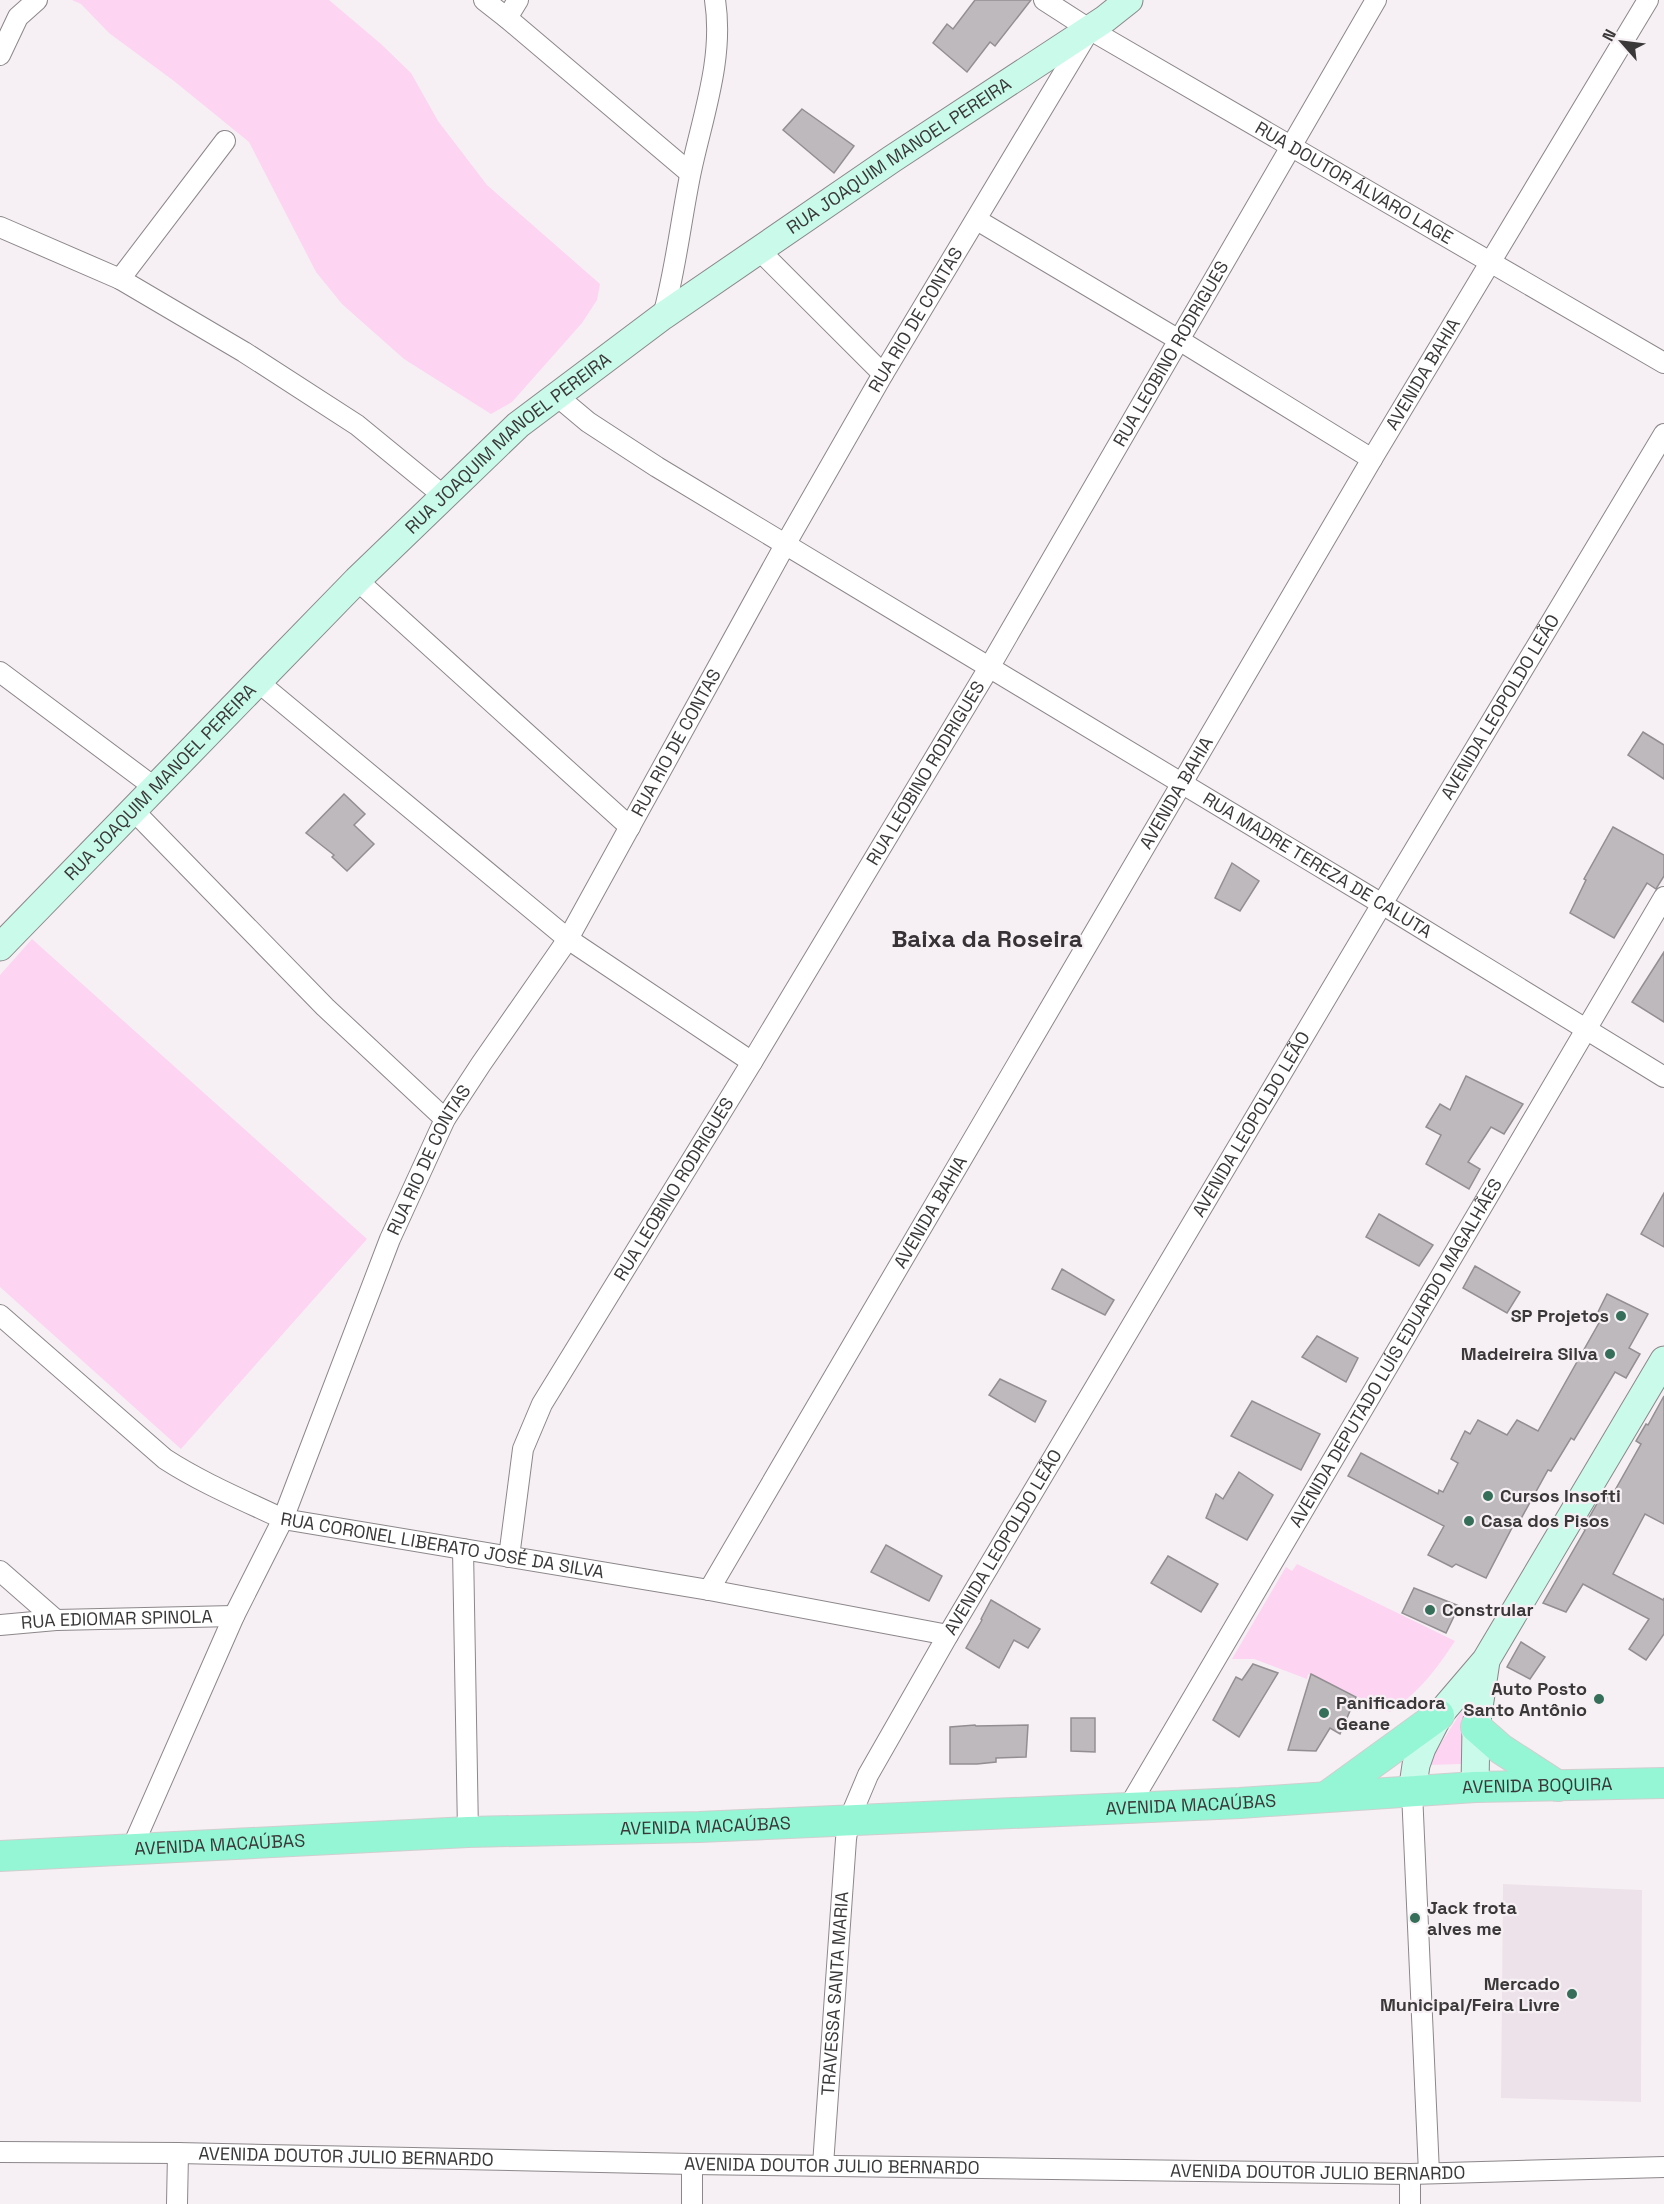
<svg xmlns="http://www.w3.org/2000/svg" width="1664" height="2204" font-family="'Space Grotesk',sans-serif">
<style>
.built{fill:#eee2ea}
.green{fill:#fdd4f2}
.building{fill:#beb9bc;stroke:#938e92;stroke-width:1.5}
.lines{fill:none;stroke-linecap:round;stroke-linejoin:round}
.street-casing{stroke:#8c878a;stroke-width:22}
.secondary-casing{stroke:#8c878a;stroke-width:29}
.primary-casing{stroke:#d0cfcf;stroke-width:32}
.street{stroke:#fff;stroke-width:20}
.secondary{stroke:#c9faea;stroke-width:27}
.primary{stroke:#94f6d5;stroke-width:30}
.poi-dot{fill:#356f59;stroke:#f6f0f4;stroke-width:2}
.labels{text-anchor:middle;stroke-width:4.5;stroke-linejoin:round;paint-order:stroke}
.street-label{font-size:18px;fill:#3a3839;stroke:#f6f0f4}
.poi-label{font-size:18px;font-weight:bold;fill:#3a3839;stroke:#f6f0f4;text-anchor:start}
.district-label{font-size:24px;font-weight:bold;fill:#363235;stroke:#f6f0f4}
</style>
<rect width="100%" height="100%" fill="#f6f0f4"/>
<polygon class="built" points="1503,1884 1642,1890 1641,2102 1501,2098"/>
<g class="green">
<polygon points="72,0 329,0 381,44 411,73 438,121 487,185 600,284 597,300 582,323 512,402 491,414 404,359 342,304 316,272 249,142 174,81 109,33 81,4"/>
<polygon points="32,939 367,1239 181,1449 0,1287 0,975"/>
<path d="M1297,1564L1455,1641C1436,1670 1419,1692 1390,1712L1308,1674L1307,1679L1254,1659H1232L1286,1567L1292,1571Z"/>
<polygon points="1465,1706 1461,1764 1427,1765"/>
</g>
<g class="building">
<polygon points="975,0 1031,0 995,46 990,42 967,72 933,43 947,24 953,29"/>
<polygon points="802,109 854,146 834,173 783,130"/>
<polygon points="1643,732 1664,745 1664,779 1628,755"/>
<polygon points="344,794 365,814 354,825 374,844 347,871 332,857 334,855 306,833"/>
<polygon points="1613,827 1664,855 1664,876 1656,889 1647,883 1614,938 1570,913 1586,880 1584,879"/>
<polygon points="1232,863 1259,881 1240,911 1215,898"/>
<polygon points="1664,952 1664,1022 1632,1002"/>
<polygon points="1466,1076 1523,1104 1504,1134 1491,1127 1468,1162 1480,1169 1469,1189 1426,1164 1441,1135 1426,1127 1440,1104 1450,1110"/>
<polygon points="1664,1193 1664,1247 1641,1234"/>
<polygon points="1379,1214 1433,1245 1419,1266 1366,1237"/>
<polygon points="1475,1266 1520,1292 1507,1313 1463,1288"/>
<polygon points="1062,1269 1114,1300 1105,1315 1052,1289"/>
<polygon points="1607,1294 1648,1314 1629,1348 1640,1354 1626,1378 1615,1372 1574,1440 1571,1438 1551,1471 1548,1470 1518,1524 1515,1522 1486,1578 1456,1564 1452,1567 1428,1555 1444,1526 1348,1476 1361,1453 1438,1494 1439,1490 1443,1492 1458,1463 1451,1459 1465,1431 1470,1434 1478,1420 1507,1435 1517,1420 1538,1431 1600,1321 1595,1318"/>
<polygon points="1317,1336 1358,1358 1346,1382 1302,1357"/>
<polygon points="1000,1379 1046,1401 1035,1422 989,1395"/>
<polygon points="1664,1396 1664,1524 1645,1514 1613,1574 1663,1600 1664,1598 1664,1634 1646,1660 1629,1649 1649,1619 1583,1584 1566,1612 1543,1603 1585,1530 1583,1528 1602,1495 1610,1499 1641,1444 1636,1441 1646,1424 1648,1425"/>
<polygon points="1252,1401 1320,1434 1301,1470 1231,1436"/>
<polygon points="1239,1472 1273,1495 1247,1540 1206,1518 1216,1494 1223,1499"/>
<polygon points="886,1545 942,1576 929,1601 871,1572"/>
<polygon points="1168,1556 1218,1584 1201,1612 1151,1583"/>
<polygon points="1414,1588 1459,1606 1446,1633 1402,1613"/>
<polygon points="991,1600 1040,1629 1028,1648 1014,1640 999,1668 966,1648 982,1620 981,1619"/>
<polygon points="1521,1642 1545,1657 1530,1679 1507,1667"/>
<polygon points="1253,1664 1278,1673 1239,1737 1213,1720 1236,1677 1242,1680"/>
<polygon points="1311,1674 1356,1697 1340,1734 1330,1728 1316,1751 1288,1750"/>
<polygon points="1071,1718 1095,1718 1095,1752 1071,1751"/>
<polygon points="975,1725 976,1726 1028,1725 1026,1757 996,1758 996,1762 977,1764 950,1764 950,1727"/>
</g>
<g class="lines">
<g class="street-casing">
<g id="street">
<polyline points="484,0 507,18 690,173"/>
<path id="s1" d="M1044,0L1089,29L1664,363"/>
<polyline points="507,18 518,0"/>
<polyline points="0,55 18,17 37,0"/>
<polyline points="977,220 1179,340 1372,459"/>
<polyline points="0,227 120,279 244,352 357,425 445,497"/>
<polyline points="759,250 883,374"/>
<polyline points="120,279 225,141"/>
<path d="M663,316C676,268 681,219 691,171C703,115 724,58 715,0"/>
<path id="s2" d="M557,396L588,422L657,467L1382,904L1664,1077"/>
<polyline points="357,580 630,827"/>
<polyline points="0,672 154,787"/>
<polyline points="257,681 568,939 752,1062"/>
<polyline points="133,810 325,1007 445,1119"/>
<path id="s3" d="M0,1315L165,1459C202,1483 243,1500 283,1519L709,1590L948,1635"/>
<polyline points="463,1549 468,1832"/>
<path id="s4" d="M509,1557L523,1449L542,1404L752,1062L990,666L1376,0"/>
<polyline points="0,1571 56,1620"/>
<path id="s5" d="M709,1590L1372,459L1648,0"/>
<path id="s6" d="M0,1625L56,1620L234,1616"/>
<polyline points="1412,1792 1429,2173"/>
<path id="s7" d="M1128,1808L1664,897"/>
<path id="s8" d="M132,1848L234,1616L283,1519L390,1239L445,1119L481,1064L568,939L785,545L883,374L1087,34"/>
<path id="s9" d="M0,2152L178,2153L692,2164L1410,2174L1664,2167"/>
<path id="s10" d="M823,2165L846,1839L849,1820L868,1775L948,1635L1382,904L1664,434"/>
<polyline points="1410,2174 1410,2204"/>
<polyline points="177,2204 178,2153"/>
<polyline points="692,2204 692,2164"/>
</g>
</g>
<g class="secondary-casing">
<g id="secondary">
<path id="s11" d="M0,947L357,580L518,425L663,316L892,159L1105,19L1129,0"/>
<polyline points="1475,1787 1476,1727 1486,1661"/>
<polyline points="1412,1792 1416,1765 1422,1748 1439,1715 1486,1660 1664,1360"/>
</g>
</g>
<g class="primary-casing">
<g id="primary">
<polyline points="1476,1727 1501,1749 1558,1786"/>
<polyline points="1326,1797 1439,1715"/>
<path id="s12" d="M0,1856L468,1832L699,1827L1240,1803L1475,1787L1664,1783"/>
</g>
</g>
<use href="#street" class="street"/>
<use href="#secondary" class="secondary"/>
<use href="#primary" class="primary"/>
</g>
<g class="poi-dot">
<circle cx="1621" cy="1316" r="6"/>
<circle cx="1610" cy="1354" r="6"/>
<circle cx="1488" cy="1496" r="6"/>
<circle cx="1469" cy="1521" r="6"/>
<circle cx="1430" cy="1610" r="6"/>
<circle cx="1599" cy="1699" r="6"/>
<circle cx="1324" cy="1713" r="6"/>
<circle cx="1415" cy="1918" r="6"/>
<circle cx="1572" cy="1994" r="6"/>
</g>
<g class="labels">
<g class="street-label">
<text dy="6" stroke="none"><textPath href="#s11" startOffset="1202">RUA JOAQUIM MANOEL PEREIRA</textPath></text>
<text dy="6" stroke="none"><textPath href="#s1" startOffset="360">RUA DOUTOR ÁLVARO LAGE</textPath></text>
<text dy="6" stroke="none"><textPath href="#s8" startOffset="1722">RUA RIO DE CONTAS</textPath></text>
<text dy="6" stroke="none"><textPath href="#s4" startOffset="1382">RUA LEOBINO RODRIGUES</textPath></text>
<text dy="6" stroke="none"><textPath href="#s5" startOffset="1410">AVENIDA BAHIA</textPath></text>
<text dy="6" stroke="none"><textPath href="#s11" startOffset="716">RUA JOAQUIM MANOEL PEREIRA</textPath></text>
<text dy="6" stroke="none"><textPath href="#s10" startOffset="1636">AVENIDA LEOPOLDO LEÃO</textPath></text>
<text dy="6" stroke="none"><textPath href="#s8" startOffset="1236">RUA RIO DE CONTAS</textPath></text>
<text dy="6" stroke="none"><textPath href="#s4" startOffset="896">RUA LEOBINO RODRIGUES</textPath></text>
<text dy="6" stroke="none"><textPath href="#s11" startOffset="230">RUA JOAQUIM MANOEL PEREIRA</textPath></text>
<text dy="6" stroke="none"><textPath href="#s5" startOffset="924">AVENIDA BAHIA</textPath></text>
<text dy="6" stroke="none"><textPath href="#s2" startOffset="894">RUA MADRE TEREZA DE CALUTA</textPath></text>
<text dy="6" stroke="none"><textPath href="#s10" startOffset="1150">AVENIDA LEOPOLDO LEÃO</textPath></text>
<text dy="6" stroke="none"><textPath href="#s8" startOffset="750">RUA RIO DE CONTAS</textPath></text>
<text dy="6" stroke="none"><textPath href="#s4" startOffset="410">RUA LEOBINO RODRIGUES</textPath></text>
<text dy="6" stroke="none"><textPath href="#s5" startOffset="438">AVENIDA BAHIA</textPath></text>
<text dy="6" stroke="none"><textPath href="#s7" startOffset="528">AVENIDA DEPUTADO LUÍS EDUARDO MAGALHÃES</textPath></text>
<text dy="6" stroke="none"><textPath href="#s10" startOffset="664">AVENIDA LEOPOLDO LEÃO</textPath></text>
<text dy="6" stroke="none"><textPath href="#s3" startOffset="513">RUA CORONEL LIBERATO JOSÉ DA SILVA</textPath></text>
<text dy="6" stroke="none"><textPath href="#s6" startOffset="117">RUA EDIOMAR SPINOLA</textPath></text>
<text dy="6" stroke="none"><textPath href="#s12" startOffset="1539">AVENIDA BOQUIRA</textPath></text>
<text dy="6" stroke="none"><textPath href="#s12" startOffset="1192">AVENIDA MACAÚBAS</textPath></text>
<text dy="6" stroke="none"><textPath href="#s12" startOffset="706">AVENIDA MACAÚBAS</textPath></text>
<text dy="6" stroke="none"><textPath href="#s12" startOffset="220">AVENIDA MACAÚBAS</textPath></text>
<text dy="6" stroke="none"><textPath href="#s10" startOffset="172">TRAVESSA SANTA MARIA</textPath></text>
<text dy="6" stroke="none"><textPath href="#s9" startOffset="346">AVENIDA DOUTOR JULIO BERNARDO</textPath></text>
<text dy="6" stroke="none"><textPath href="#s9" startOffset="832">AVENIDA DOUTOR JULIO BERNARDO</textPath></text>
<text dy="6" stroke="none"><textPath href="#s9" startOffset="1318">AVENIDA DOUTOR JULIO BERNARDO</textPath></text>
</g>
<g class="poi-label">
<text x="1609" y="1322" text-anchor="end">SP Projetos</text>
<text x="1598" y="1360" text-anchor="end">Madeireira Silva</text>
<text x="1500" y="1502">Cursos Insofti</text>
<text x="1481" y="1527">Casa dos Pisos</text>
<text x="1442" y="1616">Constrular</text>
<text x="1587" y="1695" text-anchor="end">Auto Posto<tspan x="1587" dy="21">Santo Antônio</tspan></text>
<text x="1336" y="1709">Panificadora<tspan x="1336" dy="21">Geane</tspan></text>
<text x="1427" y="1914">Jack frota<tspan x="1427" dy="21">alves me</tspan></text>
<text x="1560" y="1990" text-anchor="end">Mercado<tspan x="1560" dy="21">Municipal/Feira Livre</tspan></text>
</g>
<g class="district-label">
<text x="987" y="947">Baixa da Roseira</text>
</g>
</g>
<g transform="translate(1622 42) rotate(298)" stroke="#f6f0f4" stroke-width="4.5" paint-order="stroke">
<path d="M0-4.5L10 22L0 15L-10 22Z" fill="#3a3839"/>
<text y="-9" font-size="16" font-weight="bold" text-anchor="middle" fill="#3a3839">N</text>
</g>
</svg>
